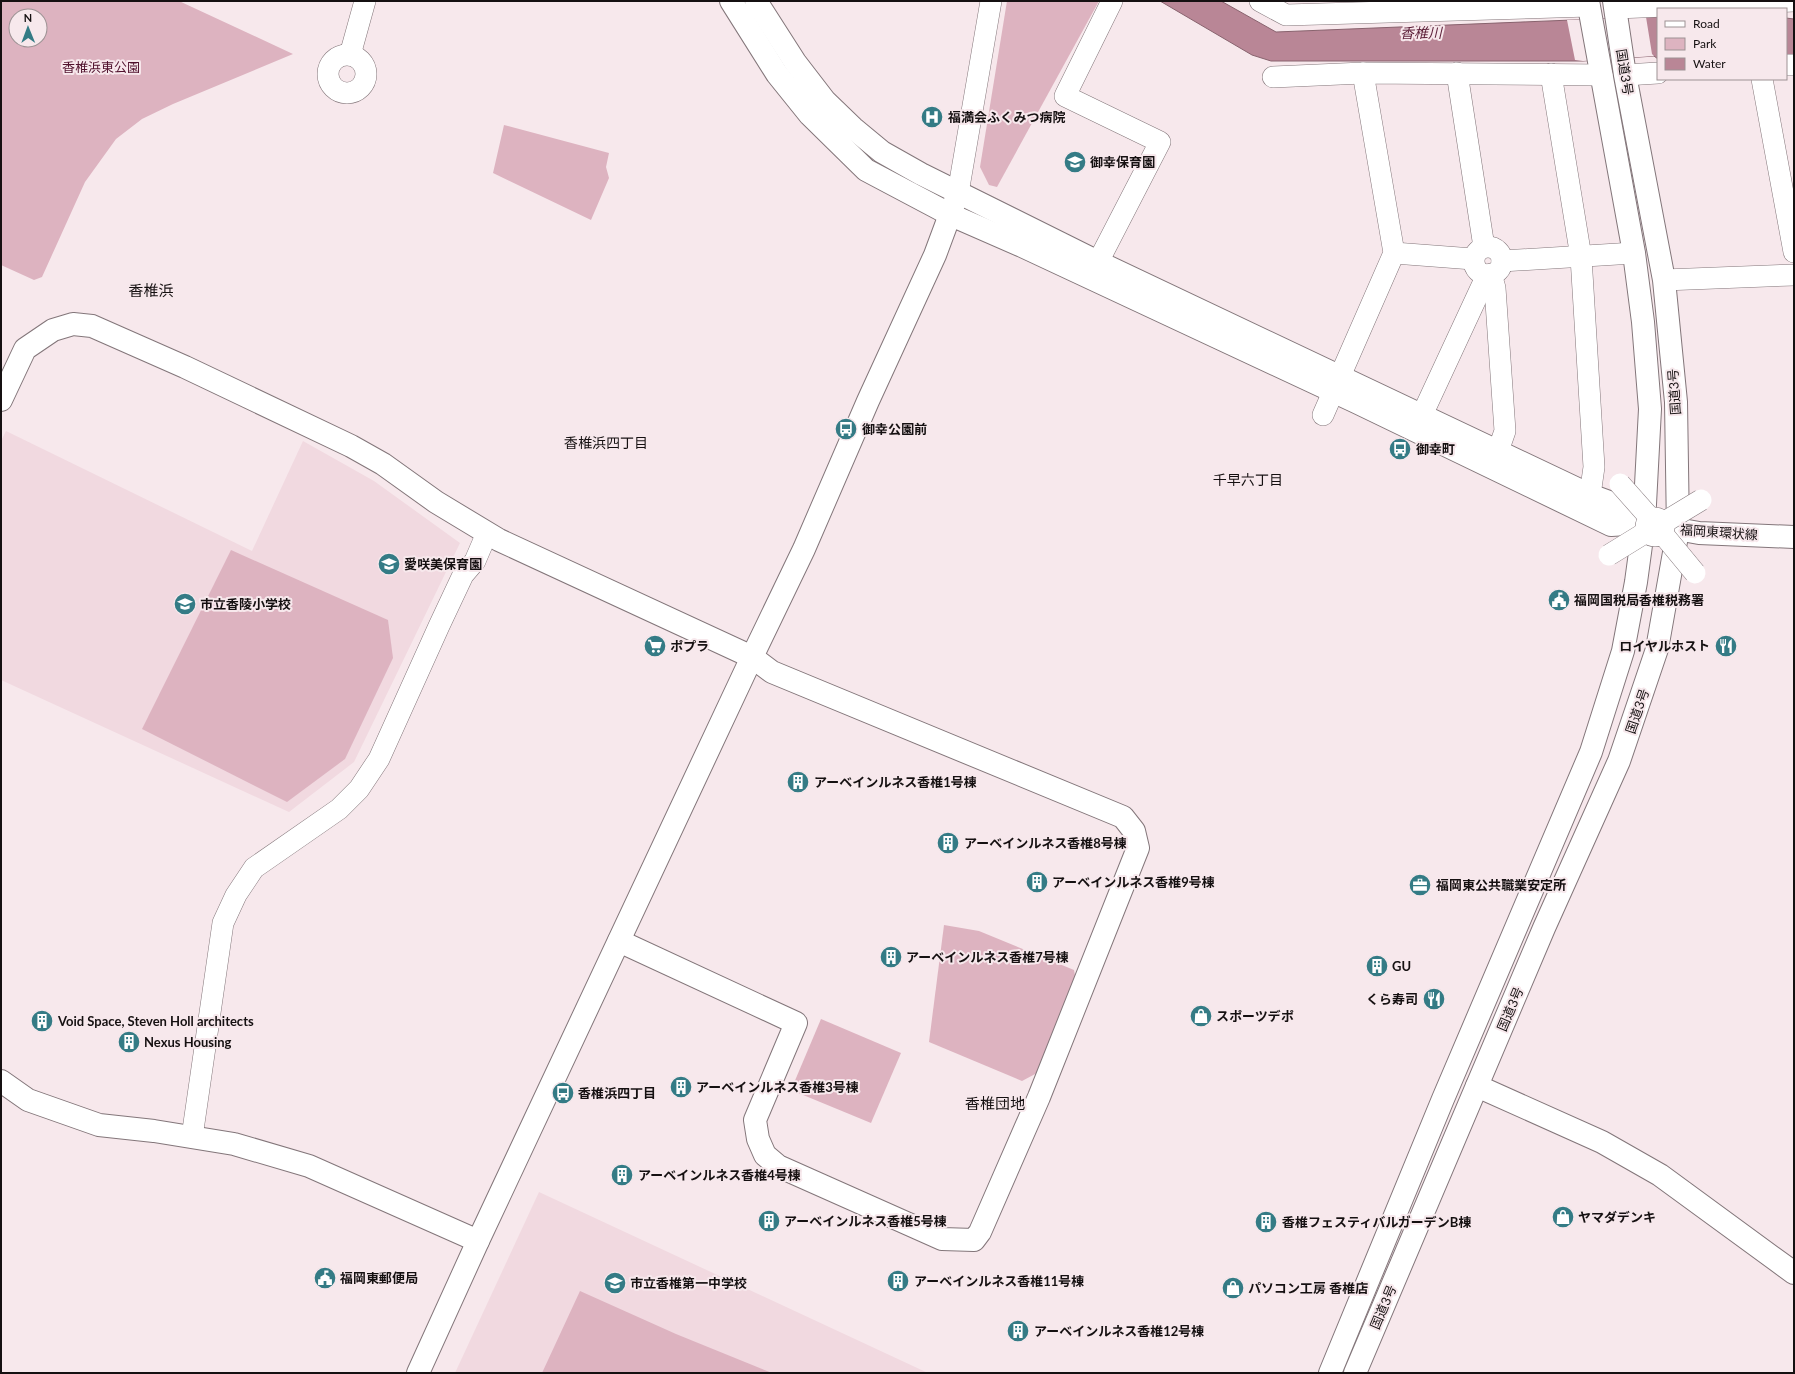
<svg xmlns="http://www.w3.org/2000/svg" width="1795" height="1374" font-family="Lato,'Noto Sans JP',sans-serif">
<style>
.built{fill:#f1d9e0}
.green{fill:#ddb3c0;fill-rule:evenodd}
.water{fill:#b98696;stroke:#88636e}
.pier{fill:#f7e8ec}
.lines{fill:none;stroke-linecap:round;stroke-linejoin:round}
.street-casing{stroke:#83767a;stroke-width:22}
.secondary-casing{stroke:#83767a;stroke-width:24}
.primary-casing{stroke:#83767a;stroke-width:24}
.highway-casing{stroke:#83767a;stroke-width:24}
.street{stroke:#fff;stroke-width:21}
.secondary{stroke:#fff;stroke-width:22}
.primary{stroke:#fff;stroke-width:22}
.highway{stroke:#fff;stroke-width:22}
.street-bridge-casing{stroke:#83767a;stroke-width:22;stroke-linecap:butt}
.street-bridge{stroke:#fff;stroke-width:21}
.labels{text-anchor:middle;stroke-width:4;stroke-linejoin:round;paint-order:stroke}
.park-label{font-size:13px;fill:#50112d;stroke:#f7e8ec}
.street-label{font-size:13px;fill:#151011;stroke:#f7e8ec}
.poi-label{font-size:13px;font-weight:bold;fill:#151011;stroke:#f7e8ec;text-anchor:start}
.water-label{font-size:14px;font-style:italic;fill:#5c1e38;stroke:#f7e8ec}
.neighbourhood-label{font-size:14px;fill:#151011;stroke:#f7e8ec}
.quarter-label{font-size:15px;fill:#151011;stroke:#f7e8ec}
</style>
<rect width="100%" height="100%" fill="#f7e8ec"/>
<g class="built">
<polygon points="6,431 252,551 303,441 374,481 460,543 354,762 289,812 1,680 1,441"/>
<polygon points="539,1192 928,1373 455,1373"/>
</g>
<g class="green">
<path d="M1,1H179L293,54L173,104L142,119L116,139L85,182L42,277L34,280L1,265ZM16,16H40V40H16Z"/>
<polygon points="1007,1 1099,1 997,187 989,185 980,167"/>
<polygon points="504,125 609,153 606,167 609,178 591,220 493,173"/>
<polygon points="231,550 388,620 393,658 345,759 287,802 142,729"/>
<polygon points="944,925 979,931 1074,970 1076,981 1037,1073 1022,1081 929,1042"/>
<polygon points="821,1019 901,1053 871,1123 791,1090"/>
<polygon points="580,1291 676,1334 772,1373 542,1373"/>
</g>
<g class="water">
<polygon points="1160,1 1221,1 1276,32 1646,17 1658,15 1658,59 1654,56 1583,61 1271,61 1252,55"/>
<polygon points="1786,18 1794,19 1794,55 1786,56"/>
</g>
<polygon class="pier" points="1646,17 1652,54 1654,56 1583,61 1575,60 1567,20"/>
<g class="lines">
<g class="street-casing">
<g id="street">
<polyline points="1260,1 1286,15 1589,6"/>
<polyline points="1616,8 1794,1"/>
<polyline points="350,55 365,1"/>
<circle cx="347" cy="74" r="19"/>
<polyline points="1786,65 1794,65"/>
<polyline points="1457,73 1484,247"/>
<polyline points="1551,74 1581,257 1594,467 1590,495"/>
<polyline points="1625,75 1658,73"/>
<polyline points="1273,77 1363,73 1602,75"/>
<polyline points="1762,79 1794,252"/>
<polyline points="958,193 991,1"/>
<circle cx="1488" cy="261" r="14"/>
<polyline points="1394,253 1473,259"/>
<polyline points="1502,261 1634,253"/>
<polyline points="1098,262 1160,142 1065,96 1112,1"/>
<polyline points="1491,274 1495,288 1505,431 1498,451"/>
<polyline points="1664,280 1794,275"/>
<polyline points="1323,415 1394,253 1363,73"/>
<polyline points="1422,415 1487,275"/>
<polyline points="192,1137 223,923 236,895 254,868 339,809 359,789 379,759 439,626 463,575 475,561 487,533"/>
</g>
</g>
<g class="secondary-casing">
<g id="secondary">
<polyline points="731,1 777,74 810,115 866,170 951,215 1022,246 1356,402 1611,525 1644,523"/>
<polyline points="756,1 795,62 825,101 853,128 882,152 921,174 1098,262 1590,495 1620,506 1644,523"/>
<polyline points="1,400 25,349 53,330 73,324 92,326 185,367 351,446 383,464 436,502 499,540 752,657 772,672 1123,817 1134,831 1138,848 1039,1097 980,1232 974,1240 942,1239 778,1166 765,1155 758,1139 755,1120 796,1023 619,941"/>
<polyline points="1,1081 28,1100 99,1125 154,1131 234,1144 309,1166 478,1241"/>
<polyline points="1477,1086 1602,1142 1660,1175 1794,1273"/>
<polyline points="418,1373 478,1241 752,657 804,549 868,401 935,255 958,193"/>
</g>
</g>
<g class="primary-casing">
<polyline id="primary" points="1660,526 1699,533 1794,537"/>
</g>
<g class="highway-casing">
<g id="highway">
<polyline points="1330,1373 1443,1099 1591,752 1623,651 1636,582 1644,523 1650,409 1643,322 1634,253 1588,1"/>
<polyline points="1355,1373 1544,928 1619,761 1657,649 1678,530 1676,402 1664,280 1625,75 1614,1"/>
</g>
</g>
<use href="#street" class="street"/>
<use href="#secondary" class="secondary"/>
<use href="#primary" class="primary"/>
<use href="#highway" class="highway"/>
<g class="street-bridge-casing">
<g id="street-bridge">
<polyline points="1620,484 1651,519"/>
<circle cx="1655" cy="527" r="9"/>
<polyline points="1663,523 1701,500"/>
<polyline points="1662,533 1695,573"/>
<polyline points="1609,555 1648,531"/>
</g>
</g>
<use href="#street-bridge" class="street-bridge"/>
</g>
<defs>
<g id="hospital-disc" transform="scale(1.15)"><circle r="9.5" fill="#347b85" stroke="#f7e8ec"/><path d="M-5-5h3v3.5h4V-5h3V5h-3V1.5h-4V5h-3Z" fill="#fff"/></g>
<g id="school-disc" transform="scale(1.15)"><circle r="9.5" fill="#347b85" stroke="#f7e8ec"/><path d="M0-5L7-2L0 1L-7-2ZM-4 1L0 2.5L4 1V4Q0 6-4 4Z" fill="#fff"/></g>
<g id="bus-disc" transform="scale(1.15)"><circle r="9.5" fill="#347b85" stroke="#f7e8ec"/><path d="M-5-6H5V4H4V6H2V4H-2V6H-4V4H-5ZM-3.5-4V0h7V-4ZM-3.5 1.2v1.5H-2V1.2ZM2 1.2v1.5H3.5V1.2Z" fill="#fff"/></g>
<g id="civic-disc" transform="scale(1.15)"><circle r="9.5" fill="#347b85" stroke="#f7e8ec"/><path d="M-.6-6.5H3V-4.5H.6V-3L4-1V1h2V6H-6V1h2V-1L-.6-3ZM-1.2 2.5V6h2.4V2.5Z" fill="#fff"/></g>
<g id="supermarket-disc" transform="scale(1.15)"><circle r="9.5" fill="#347b85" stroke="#f7e8ec"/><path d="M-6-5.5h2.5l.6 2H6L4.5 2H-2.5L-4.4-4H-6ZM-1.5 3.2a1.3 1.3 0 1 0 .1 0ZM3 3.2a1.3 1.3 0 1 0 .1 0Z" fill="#fff"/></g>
<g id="restaurant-disc" transform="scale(1.15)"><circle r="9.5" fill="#347b85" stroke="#f7e8ec"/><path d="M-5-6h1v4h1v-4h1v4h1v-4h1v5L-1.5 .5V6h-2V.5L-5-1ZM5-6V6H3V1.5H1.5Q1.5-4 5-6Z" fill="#fff"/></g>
<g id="building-disc" transform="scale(1.15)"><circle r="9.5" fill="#347b85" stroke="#f7e8ec"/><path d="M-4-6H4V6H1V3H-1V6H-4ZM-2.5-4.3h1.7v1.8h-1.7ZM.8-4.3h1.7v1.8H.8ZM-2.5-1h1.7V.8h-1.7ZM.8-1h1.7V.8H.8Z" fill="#fff"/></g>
<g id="office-disc" transform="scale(1.15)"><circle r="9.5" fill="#347b85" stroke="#f7e8ec"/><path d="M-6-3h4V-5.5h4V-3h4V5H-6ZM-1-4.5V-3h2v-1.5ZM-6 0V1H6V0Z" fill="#fff"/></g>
<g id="shop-disc" transform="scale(1.15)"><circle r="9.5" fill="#347b85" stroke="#f7e8ec"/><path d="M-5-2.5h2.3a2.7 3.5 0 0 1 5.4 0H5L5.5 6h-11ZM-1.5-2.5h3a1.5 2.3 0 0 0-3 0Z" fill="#fff"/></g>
</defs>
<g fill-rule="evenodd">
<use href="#hospital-disc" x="932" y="117"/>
<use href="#school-disc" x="1075" y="162"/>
<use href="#bus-disc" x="846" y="429"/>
<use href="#bus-disc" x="1400" y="449"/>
<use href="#school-disc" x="389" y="564"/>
<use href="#civic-disc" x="1559" y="600"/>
<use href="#school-disc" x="185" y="604"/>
<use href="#supermarket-disc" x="655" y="646"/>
<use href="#restaurant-disc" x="1726" y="646"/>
<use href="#building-disc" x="798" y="782"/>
<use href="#building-disc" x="948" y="843"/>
<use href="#building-disc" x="1037" y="882"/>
<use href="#office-disc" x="1420" y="885"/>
<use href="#building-disc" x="891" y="957"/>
<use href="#building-disc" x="1377" y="966"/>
<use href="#restaurant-disc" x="1434" y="999"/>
<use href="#shop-disc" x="1201" y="1016"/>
<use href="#building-disc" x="42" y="1021"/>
<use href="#building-disc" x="129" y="1042"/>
<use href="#building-disc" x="681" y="1087"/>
<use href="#bus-disc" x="563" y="1093"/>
<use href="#building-disc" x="622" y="1175"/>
<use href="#shop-disc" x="1563" y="1217"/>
<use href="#building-disc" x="769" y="1221"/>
<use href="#building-disc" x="1266" y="1222"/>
<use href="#civic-disc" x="325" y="1278"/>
<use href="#building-disc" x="898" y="1281"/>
<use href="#school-disc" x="615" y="1283"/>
<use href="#shop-disc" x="1233" y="1288"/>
<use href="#building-disc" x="1018" y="1331"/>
</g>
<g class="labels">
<g class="park-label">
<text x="101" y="72">香椎浜東公園</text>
</g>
<g class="street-label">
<text transform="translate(1625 72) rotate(81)" y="5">国道3号</text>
<text transform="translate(1674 392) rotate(-94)" y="5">国道3号</text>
<text transform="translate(1719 532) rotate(4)" y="5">福岡東環状線</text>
<text transform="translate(1637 711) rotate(-71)" y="5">国道3号</text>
<text transform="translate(1510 1009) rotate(-67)" y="5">国道3号</text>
<text transform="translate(1383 1307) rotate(-67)" y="5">国道3号</text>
</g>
<g class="poi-label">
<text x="948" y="122">福満会ふくみつ病院</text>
<text x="1090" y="167">御幸保育園</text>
<text x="862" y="434">御幸公園前</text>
<text x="1416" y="454">御幸町</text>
<text x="404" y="569">愛咲美保育園</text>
<text x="1574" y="605">福岡国税局香椎税務署</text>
<text x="200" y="609">市立香陵小学校</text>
<text x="670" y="651">ポプラ</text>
<text x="1710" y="651" text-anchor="end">ロイヤルホスト</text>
<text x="814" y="787">アーベインルネス香椎1号棟</text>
<text x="964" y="848">アーベインルネス香椎8号棟</text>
<text x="1052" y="887">アーベインルネス香椎9号棟</text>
<text x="1436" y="890">福岡東公共職業安定所</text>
<text x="906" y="962">アーベインルネス香椎7号棟</text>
<text x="1392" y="971">GU</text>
<text x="1418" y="1004" text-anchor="end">くら寿司</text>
<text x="1216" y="1021">スポーツデポ</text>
<text x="58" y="1026">Void Space, Steven Holl architects</text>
<text x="144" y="1047">Nexus Housing</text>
<text x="696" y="1092">アーベインルネス香椎3号棟</text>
<text x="578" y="1098">香椎浜四丁目</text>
<text x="638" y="1180">アーベインルネス香椎4号棟</text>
<text x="1578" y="1222">ヤマダデンキ</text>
<text x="784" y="1226">アーベインルネス香椎5号棟</text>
<text x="1282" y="1227">香椎フェスティバルガーデンB棟</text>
<text x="340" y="1283">福岡東郵便局</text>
<text x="914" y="1286">アーベインルネス香椎11号棟</text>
<text x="630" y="1288">市立香椎第一中学校</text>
<text x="1248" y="1293">パソコン工房 香椎店</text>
<text x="1034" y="1336">アーベインルネス香椎12号棟</text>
</g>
<g class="water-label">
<text transform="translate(1421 33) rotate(-1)" y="5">香椎川</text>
</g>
<g class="neighbourhood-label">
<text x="606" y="448">香椎浜四丁目</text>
<text x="1248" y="485">千早六丁目</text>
</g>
<g class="quarter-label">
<text x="151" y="296">香椎浜</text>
<text x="995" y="1109">香椎団地</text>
</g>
</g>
<rect width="1795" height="1374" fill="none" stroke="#151011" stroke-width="4"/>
<rect x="1657" y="8" width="130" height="72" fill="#f7e8ec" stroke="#9d9294"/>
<rect x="1665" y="21" width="20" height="6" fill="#ffffff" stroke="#9d9294"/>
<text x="1693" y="28" font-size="12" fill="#151011">Road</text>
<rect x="1665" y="38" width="20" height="12" fill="#ddb3c0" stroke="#9d9294"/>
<text x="1693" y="48" font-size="12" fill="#151011">Park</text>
<rect x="1665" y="58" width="20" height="12" fill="#b98696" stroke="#9d9294"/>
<text x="1693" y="68" font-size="12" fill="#151011">Water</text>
<g transform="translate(28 28) rotate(359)"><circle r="19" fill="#f7e8ec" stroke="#9d9294"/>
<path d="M0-3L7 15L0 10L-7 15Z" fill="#347b85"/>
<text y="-6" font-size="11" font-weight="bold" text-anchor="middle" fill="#151011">N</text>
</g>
</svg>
